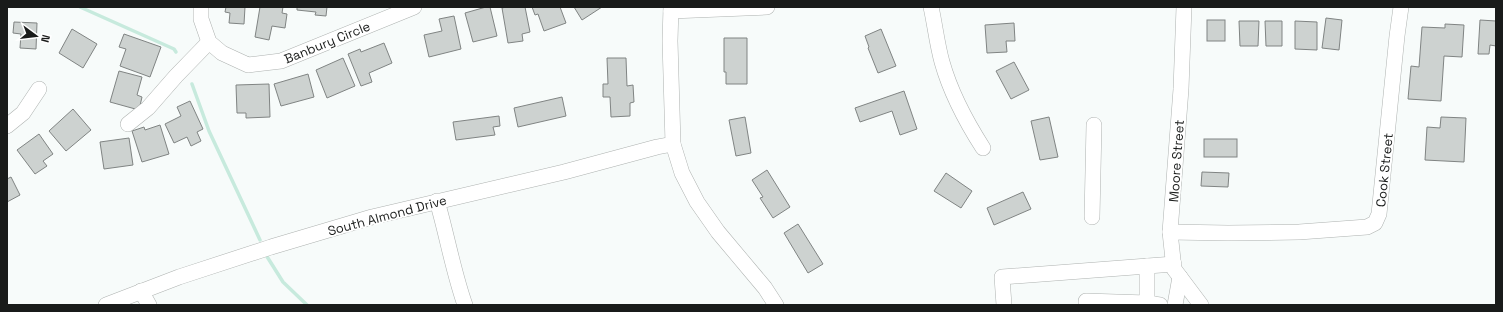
<svg xmlns="http://www.w3.org/2000/svg" width="1503" height="312" font-family="'Space Grotesk',sans-serif">
<style>
.lines{fill:none;stroke-linecap:round;stroke-linejoin:round}
.stream{stroke:#c7eadd;stroke-width:3.5}
.building{fill:#cdd2d0;stroke:#808483}
.minor-casing{stroke:#aeb2b0;stroke-width:16}
.minor{stroke:#fff;stroke-width:15}
.labels{text-anchor:middle;stroke-width:3.5;stroke-linejoin:round;paint-order:stroke}
.street-label{font-size:13px;fill:#191b1a;stroke:#fff}
</style>
<rect width="100%" height="100%" fill="#f7fbfa"/>
<g class="lines">
<g class="stream">
<polyline points="80,7 174,49 176,52"/>
<polyline points="192,84 209,131 260,240"/>
<polyline points="266,255 283,282 307,305"/>
</g>
</g>
<g class="building">
<polygon points="226,7 245,7 244,24 229,23 230,13 225,12"/>
<polygon points="260,7 283,7 282,13 287,14 285,28 272,26 269,40 255,37"/>
<polygon points="297,7 327,7 326,16 315,15 316,12 297,10"/>
<polygon points="486,7 490,7 497,36 473,42 465,13"/>
<polygon points="506,7 525,7 530,32 522,34 523,41 508,43 502,8"/>
<polygon points="532,7 560,7 566,23 544,31 538,14 535,15"/>
<polygon points="574,7 602,7 582,20"/>
<polygon points="454,16 461,49 429,57 424,35 442,31 439,19"/>
<polygon points="1326,18 1342,20 1339,50 1322,48"/>
<rect x="1207" y="20" width="18" height="21"/>
<polygon points="1480,20 1496,21 1496,46 1490,45 1489,54 1478,54"/>
<polygon points="1239,21 1259,21 1258,46 1240,46"/>
<polygon points="1265,21 1282,21 1282,46 1266,46"/>
<polygon points="1295,21 1317,22 1317,50 1295,49"/>
<polygon points="14,22 37,23 36,49 20,48 21,34 13,33"/>
<polygon points="1014,23 1015,41 1006,41 1007,52 987,53 985,25"/>
<polygon points="1445,24 1464,25 1462,57 1444,56 1441,101 1408,99 1411,66 1419,67 1422,27 1445,28"/>
<polygon points="72,29 97,44 83,68 59,53"/>
<polygon points="881,29 896,66 878,73 868,48 869,47 865,36"/>
<polygon points="124,34 161,47 150,77 120,66 126,49 119,47"/>
<polygon points="724,38 747,38 747,84 726,84 726,72 724,72"/>
<polygon points="384,43 392,63 369,73 372,82 361,86 348,54 360,49 361,52"/>
<polygon points="343,58 355,86 327,98 316,70"/>
<polygon points="607,58 626,58 627,86 633,85 634,102 630,103 630,116 611,117 610,97 603,97 603,84 608,84"/>
<polygon points="1014,62 1029,90 1011,99 996,71"/>
<polygon points="119,71 142,77 137,95 142,97 139,110 110,102"/>
<polygon points="308,74 314,97 281,106 274,84"/>
<polygon points="269,84 270,117 246,118 246,113 237,113 236,85"/>
<polygon points="904,91 917,129 900,135 892,111 860,122 855,108"/>
<polygon points="562,97 566,116 518,127 514,108"/>
<polygon points="190,101 203,129 197,132 201,141 191,146 187,137 174,143 165,124 181,116 177,107"/>
<polygon points="73,109 91,130 66,151 49,131"/>
<polygon points="499,116 500,126 493,127 495,135 456,140 453,122"/>
<polygon points="745,117 751,153 736,156 729,120"/>
<polygon points="1049,117 1058,157 1040,160 1031,121"/>
<polygon points="1441,117 1466,118 1464,162 1425,160 1427,127 1440,128"/>
<polygon points="160,125 169,154 142,162 132,131 144,127 145,130"/>
<polygon points="39,134 53,154 43,161 47,166 35,174 17,150"/>
<polygon points="129,138 133,165 104,169 100,142"/>
<rect x="1204" y="139" width="33" height="18"/>
<polygon points="767,170 790,207 773,218 760,198 763,197 752,180"/>
<polygon points="1202,172 1229,173 1228,187 1201,186"/>
<polygon points="946,173 972,191 961,208 934,191"/>
<polygon points="11,177 20,195 7,202 7,179"/>
<polygon points="1023,192 1031,209 994,225 987,208"/>
<polygon points="798,224 823,264 808,273 784,233"/>
</g>
<g class="lines">
<g class="minor-casing">
<g id="minor">
<polyline points="201,7 201,19 209,42 222,53 248,65 281,61 414,7"/>
<polyline points="671,7 670,41 673,144 682,173 697,202 718,232 765,288 776,305"/>
<path d="M931,7C935,25 937,44 942,62C951,94 965,120 983,148"/>
<polyline points="1184,7 1181,89 1170,232 1174,269 1201,305"/>
<polyline points="671,11 767,7"/>
<polyline points="128,124 148,108 176,76 209,42"/>
<polyline points="7,126 23,113 39,89"/>
<path d="M437,201C447,235 453,271 465,305"/>
<polyline points="1092,217 1094,125"/>
<polyline points="1170,232 1228,233 1299,232 1367,227 1375,223 1379,214 1397,36 1401,7"/>
<polyline points="1147,266 1147,303 1160,305"/>
<polyline points="141,291 149,305"/>
<polyline points="106,305 179,277 271,247 372,217 564,172 657,147 673,144"/>
<polyline points="1004,305 1002,277 1174,264"/>
<polyline points="1086,305 1086,301 1147,303"/>
<polyline points="1175,305 1180,277"/>
</g>
</g>
<use href="#minor" class="minor"/>
</g>
<g class="labels">
<g class="street-label">
<text transform="translate(327 42) rotate(-22)" y="5">Banbury Circle</text>
<text transform="translate(1176 161) rotate(-86)" y="5">Moore Street</text>
<text transform="translate(1384 170) rotate(-84)" y="5">Cook Street</text>
<text transform="translate(387 215) rotate(-15)" y="5">South Almond Drive</text>
</g>
</g>
<rect width="1503" height="312" fill="none" stroke="#191b1a" stroke-width="16"/>
<g transform="translate(36 36) rotate(105)" stroke="#ffffff" stroke-width="3" paint-order="stroke">
<path d="M0-3L7 15L0 10L-7 15Z" fill="#191b1a"/>
<text y="-6" font-size="11" font-weight="bold" text-anchor="middle" fill="#191b1a">N</text>
</g>
</svg>
